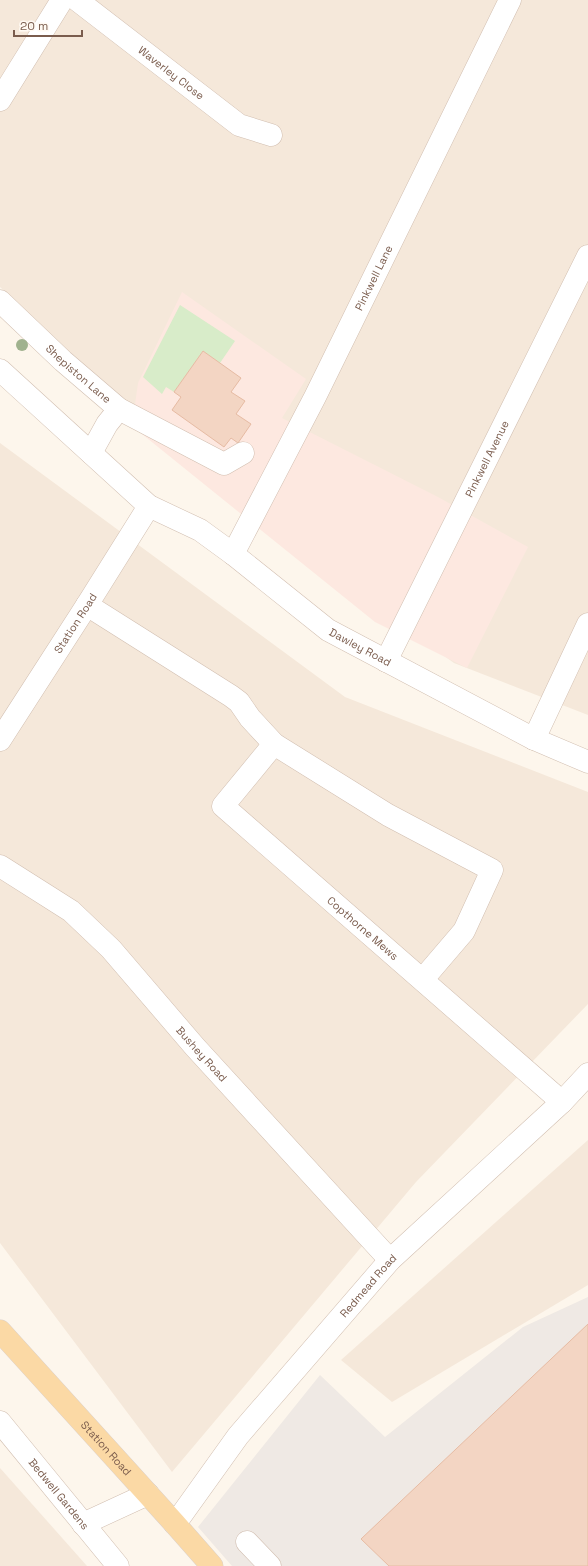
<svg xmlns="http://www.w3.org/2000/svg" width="588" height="1566" font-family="'Space Grotesk',sans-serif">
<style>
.residential{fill:#f5e8da}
.commercial{fill:#fde8e0}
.industrial{fill:#efe9e4}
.green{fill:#d8ecc9}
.building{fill:#f3d5c3;stroke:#e6bba3}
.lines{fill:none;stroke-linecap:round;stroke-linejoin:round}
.minor-casing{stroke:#d1beb0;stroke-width:23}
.major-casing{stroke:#dad1cd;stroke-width:23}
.minor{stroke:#fff;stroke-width:22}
.major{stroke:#fbd9a5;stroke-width:22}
.tree{fill:#a0b28e}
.labels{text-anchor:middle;stroke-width:3;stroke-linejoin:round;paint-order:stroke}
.street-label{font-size:11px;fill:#7a5c4d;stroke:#fffaf3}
</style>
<rect width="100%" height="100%" fill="#fdf6ec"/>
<g class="residential">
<polygon points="0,0 588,0 588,715 454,663 203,480 0,287"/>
<polygon points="0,443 345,697 588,792 588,1004 416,1182 172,1472 0,1243"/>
<polygon points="588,1140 588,1285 392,1402 341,1360"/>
<polygon points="0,1468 87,1566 0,1566"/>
</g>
<polygon class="commercial" points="182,292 306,379 282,418 438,497 528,547 467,668 375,622 132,426 138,383"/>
<polygon class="industrial" points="588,1297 588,1566 232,1566 198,1527 320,1375 385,1437 523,1327"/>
<polygon class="green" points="180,305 235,341 220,363 203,351 174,392 166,387 162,394 143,377"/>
<g class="building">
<polygon points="203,351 241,378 231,392 245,401 236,414 251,424 238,443 231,438 224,447 172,410 181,397 174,392"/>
<polygon points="588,1324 588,1566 389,1566 361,1539"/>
</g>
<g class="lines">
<g class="minor-casing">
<g id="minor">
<path id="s1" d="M77,0L239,125L271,135"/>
<polyline points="0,100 62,0"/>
<path id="s2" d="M0,301L63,361L119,409L224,464L243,453"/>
<path id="s3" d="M0,370L149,506L200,530L233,554L328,630L534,739L588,762"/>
<polyline points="91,453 107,424 119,409"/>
<path id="s4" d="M233,554L315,397L510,0"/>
<polyline points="87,605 231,696 239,702 250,718 274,744 388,815 492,870 464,931 423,979"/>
<path id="s5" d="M386,661L588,256"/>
<polyline points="534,739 588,624"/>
<path id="s6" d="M0,740L87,605L149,506"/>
<path id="s7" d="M274,744L223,806L562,1102"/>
<path id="s8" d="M0,866L71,911L111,949L195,1047L390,1260"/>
<path id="s9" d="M0,1422L118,1566"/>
<polyline points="83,1524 148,1494"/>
<path id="s10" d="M175,1524L238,1436L390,1260L562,1102L588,1074"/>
<polyline points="247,1542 270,1566"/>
</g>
</g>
<g class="major-casing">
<g id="major">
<path id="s11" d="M0,1331L175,1524L212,1566"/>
</g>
</g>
<use href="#minor" class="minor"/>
<use href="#major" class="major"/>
</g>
<circle class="tree" cx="22" cy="345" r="6"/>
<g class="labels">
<g class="street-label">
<text dy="4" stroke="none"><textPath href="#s1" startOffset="119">Waverley Close</textPath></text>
<text dy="4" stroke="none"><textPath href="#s4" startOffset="310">Pinkwell Lane</textPath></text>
<text dy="4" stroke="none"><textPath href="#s2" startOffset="107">Shepiston Lane</textPath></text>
<text dy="4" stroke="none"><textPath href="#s5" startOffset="226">Pinkwell Avenue</textPath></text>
<text dy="4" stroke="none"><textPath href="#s6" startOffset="139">Station Road</textPath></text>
<text dy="4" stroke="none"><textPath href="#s3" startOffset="457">Dawley Road</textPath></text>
<text dy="4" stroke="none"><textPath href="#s7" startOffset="266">Copthorne Mews</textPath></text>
<text dy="4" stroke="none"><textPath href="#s8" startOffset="278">Bushey Road</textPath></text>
<text dy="4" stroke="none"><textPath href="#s10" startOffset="307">Redmead Road</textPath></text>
<text dy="4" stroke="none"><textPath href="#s11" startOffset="158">Station Road</textPath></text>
<text dy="4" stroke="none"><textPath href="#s9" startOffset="93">Bedwell Gardens</textPath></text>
</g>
</g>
<path d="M14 30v6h68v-6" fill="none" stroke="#7a5c4d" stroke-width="2"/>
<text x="20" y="30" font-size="12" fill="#7a5c4d" stroke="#fffaf3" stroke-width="3" paint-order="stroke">20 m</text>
</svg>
